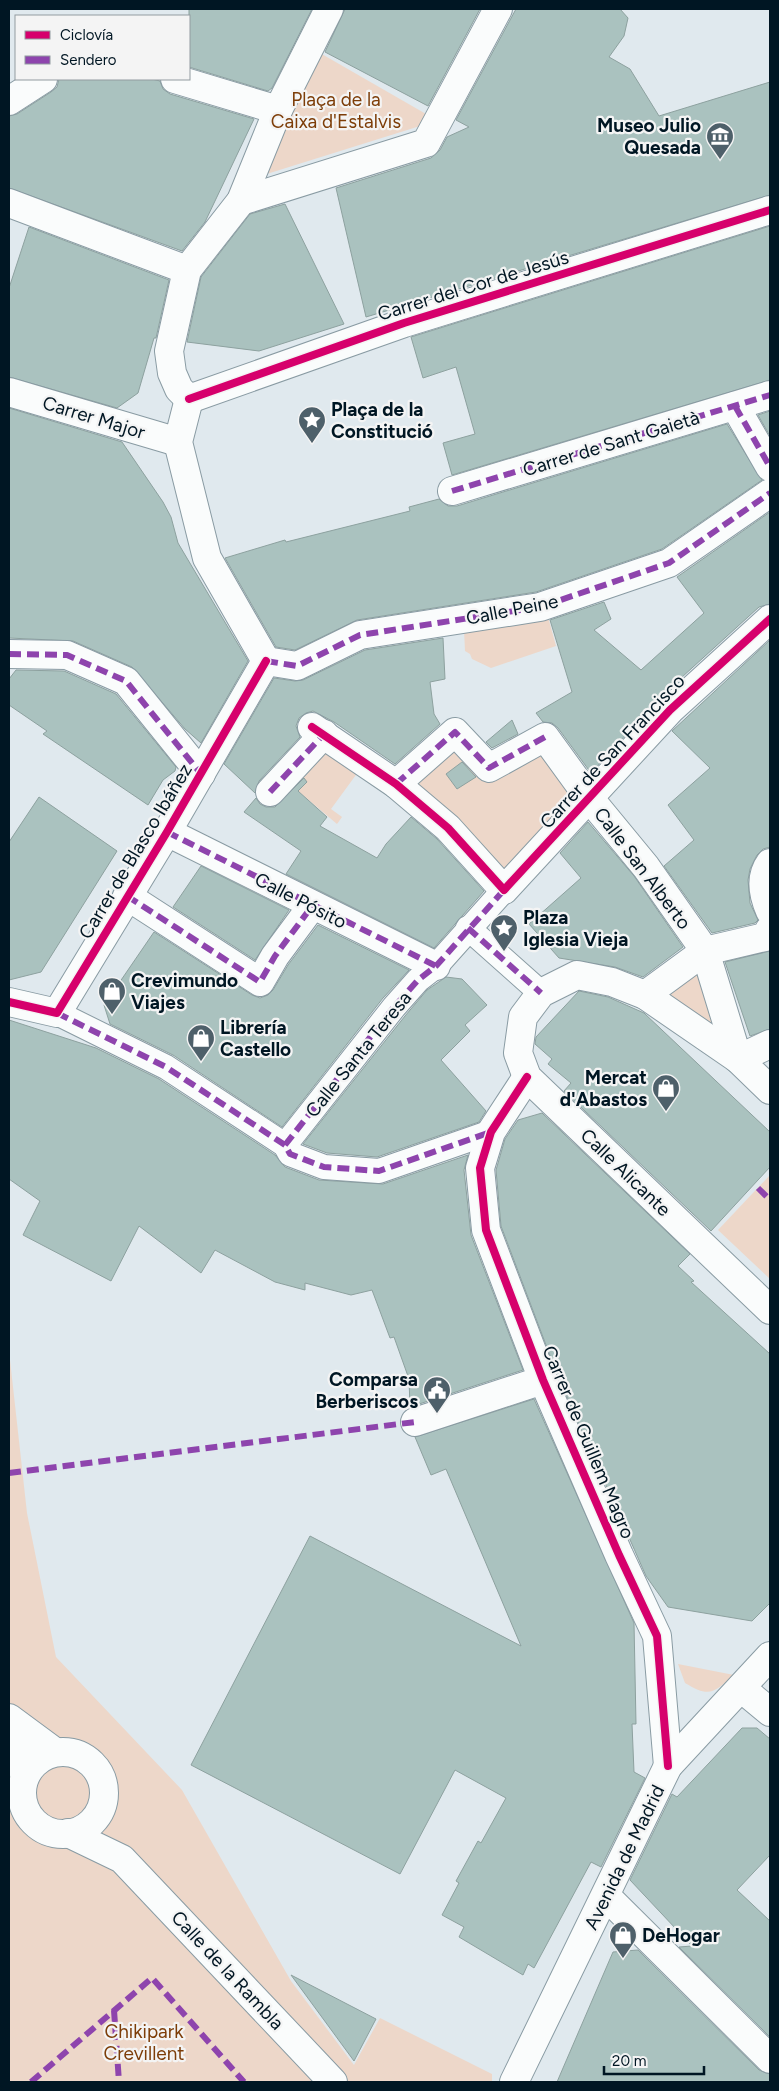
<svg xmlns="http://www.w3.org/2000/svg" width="779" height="2091" font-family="Figtree,sans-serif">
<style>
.green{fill:#edd7c9}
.building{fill:#aac2bf;stroke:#8da19f}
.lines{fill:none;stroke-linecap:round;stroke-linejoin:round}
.pedestrian-casing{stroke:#899ba3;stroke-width:26}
.minor-casing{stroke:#899ba3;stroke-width:30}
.pedestrian{stroke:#fafcfc;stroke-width:24}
.minor{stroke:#fafcfc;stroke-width:28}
.quiet{stroke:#8e44ad;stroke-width:6;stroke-dasharray:12 6;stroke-linecap:butt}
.cycleway-casing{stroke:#f4f4f4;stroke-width:11}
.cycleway{stroke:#d6006c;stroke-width:8}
.labels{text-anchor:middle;stroke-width:4.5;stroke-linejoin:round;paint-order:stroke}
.park-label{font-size:19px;fill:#7d3d08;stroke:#f4f4f4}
.poi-label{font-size:19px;font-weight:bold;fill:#001623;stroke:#f4f4f4;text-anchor:start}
.street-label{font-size:19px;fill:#001623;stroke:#f4f4f4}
</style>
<rect width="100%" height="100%" fill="#e0e9ee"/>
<g class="green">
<polygon points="320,53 426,114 420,126 251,179"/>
<polygon points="548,617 556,646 491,668 472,659 470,654 465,651 464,630"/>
<polygon points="325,740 361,768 331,809 342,817 337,824 298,791 306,782 298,770"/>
<polygon points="455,743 489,777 539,750 579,802 506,881 406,784"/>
<polygon points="699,972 716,1028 666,994"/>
<polygon points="770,1175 770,1279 718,1230"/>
<polygon points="9,1351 27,1513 56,1657 182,1790 291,1981 354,2065 380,2018 492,2074 492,2082 9,2082"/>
<path d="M678,1664L734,1675C713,1693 710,1698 685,1683Z"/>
</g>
<g class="building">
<polygon points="189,9 312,9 272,88 268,91 189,67"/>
<polygon points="345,9 480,9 428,106 325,52"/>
<polygon points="516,9 620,9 628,18 624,36 609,57 630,69 659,116 770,82 770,195 366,317 336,188 431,158 440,150 447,137 469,127 456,120"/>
<polygon points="59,79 152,79 160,81 163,89 170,94 254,119 205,222 182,251 9,188 9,116 17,114 51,92 57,87"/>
<polygon points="285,204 344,324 259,351 187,342 201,277 250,214"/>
<polygon points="770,226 770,380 452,475 443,443 475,434 456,367 423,378 411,337"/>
<polygon points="29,227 169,280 156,338 154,338 138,393 117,408 9,377 9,288"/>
<polygon points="9,408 122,442 163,502 171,517 178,543 248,661 201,743 185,729 132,667 73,641 9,638"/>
<polygon points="770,411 770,436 758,415"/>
<polygon points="727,424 762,480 662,549 536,592 357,620 295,650 276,647 225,558 285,540 286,542 410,511 409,507 439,499 448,506 457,506"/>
<polygon points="770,512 770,604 759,607 659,698 591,773 558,728 552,723 543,722 536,713 572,692 550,620 604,602 611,619 594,630 641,670 704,613 677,577"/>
<polygon points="443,638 445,679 430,682 434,714 440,724 395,764 334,722 313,711 306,713 299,718 296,726 300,737 259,781 255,793 224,764 274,678 295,681 303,680 365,650"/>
<polygon points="770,640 770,847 763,849 757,855 750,869 748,880 750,903 758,920 755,923 712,933 664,866 694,840 668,805 710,768 672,731"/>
<polygon points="16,670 64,671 116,694 176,767 175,771 163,780 148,805 43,734 47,731 9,705 9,679"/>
<polygon points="512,720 518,734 492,748 486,742"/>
<polygon points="462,762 476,777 457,789 446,774"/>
<polygon points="304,778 307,782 298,791 327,817 320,826 377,858 386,844 411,817 437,839 484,891 434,948 286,874 301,851 244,812 256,798 260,804 266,807 275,807"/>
<polygon points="39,797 117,851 41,972 9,980 9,842"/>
<polygon points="588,822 634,876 683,947 643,977 615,967 559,958 529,924 581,878 560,853"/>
<polygon points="201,866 289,910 255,960 173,907"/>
<polygon points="318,925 409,970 383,998 282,1127 173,1055 110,1024 104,1005 154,932 252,995 260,998 268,995 273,990 288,965"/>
<polygon points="770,951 770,1029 750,1036 725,962"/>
<polygon points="446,977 462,979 487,1005 465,1025 470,1031 441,1060 486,1111 479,1122 377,1157 327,1153 303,1144 405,1016 427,990"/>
<polygon points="579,991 608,997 644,1013 770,1132 770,1167 711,1231 564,1091 571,1083 548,1064 552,1059 535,1044 536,1037"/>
<polygon points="9,1020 96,1048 159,1079 275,1155 285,1167 319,1180 383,1184 468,1155 464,1170 471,1235 523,1370 410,1407 409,1379 394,1337 390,1338 372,1290 351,1295 305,1283 305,1290 275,1282 215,1250 201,1273 139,1226 111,1281 23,1235 40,1201 9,1179"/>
<polygon points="542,1113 690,1254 678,1266 694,1281 691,1282 770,1354 770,1603 752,1621 668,1607 646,1576 557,1374 501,1226 496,1170 505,1139 518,1120"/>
<polygon points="534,1399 634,1623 636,1724 632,1724 634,1772 645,1778 601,1867 591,1862 534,1968 528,1964 523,1975 459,1937 464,1927 442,1915 459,1883 456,1881 478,1841 481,1843 506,1798 455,1770 400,1874 191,1765 310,1536 521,1646 446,1469 431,1475 415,1437"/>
<polygon points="742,1728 757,1728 770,1739 770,1855 737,1890 770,1921 770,2037 679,1947 692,1946 630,1880 672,1794 677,1797"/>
<polygon points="638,1950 759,2070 770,2074 770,2082 557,2082 613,1952"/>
<polygon points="291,1975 376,2019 354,2061"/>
</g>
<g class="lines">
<g class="pedestrian-casing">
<g id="pedestrian">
<polyline points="468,928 541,993"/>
<polyline points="57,1013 166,1067 285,1145 290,1154 324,1167 379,1171 491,1132"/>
<polyline points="285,1145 394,1007 418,980 436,966 504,890"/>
</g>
</g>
<g class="minor-casing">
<g id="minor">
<polyline points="175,79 278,110"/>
<polyline points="9,101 43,79"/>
<polyline points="241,201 426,143 498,9"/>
<polyline points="9,203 187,270"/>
<polyline points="9,392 178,442"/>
<polyline points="189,399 404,323 770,210"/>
<polyline points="189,399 179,389 172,373 169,351 187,270 241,201 278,110 329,9"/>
<polyline points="189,399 178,442 207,558 266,661"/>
<polyline points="735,406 770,467"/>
<polyline points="452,491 770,395"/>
<polyline points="9,654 67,655 126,681 201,774"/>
<polyline points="266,661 297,666 360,635 540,607 669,563 770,493"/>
<polyline points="312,727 396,784 448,828 504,890 670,710 770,619"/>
<polyline points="396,784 455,732 489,768 545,737 590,799 646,867 705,951 738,1059 770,1044"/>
<polyline points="270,792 324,734"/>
<polyline points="167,832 436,966"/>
<path d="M770,863C759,878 763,895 770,911"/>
<polyline points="127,896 260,982 275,956 312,906"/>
<polyline points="645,995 705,951 765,937 770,929"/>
<polyline points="9,1002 57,1013 167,832 266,661"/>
<polyline points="527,1077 491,1132 480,1168 486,1230 543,1380 619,1555 657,1636 668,1766"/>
<polyline points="770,1090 738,1059 645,995 612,982 577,975 541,993 523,1017 518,1053 527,1077 770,1310"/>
<polyline points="415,1422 543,1380"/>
<polyline points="741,1688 770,1712"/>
<polyline points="9,1718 55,1752"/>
<polyline points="9,1730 25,1776"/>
<circle cx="63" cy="1793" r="41"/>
<polyline points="68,1833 122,1859 333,2082"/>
<polyline points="606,1896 770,2059"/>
<polyline points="514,2082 668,1766 770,1656"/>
</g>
</g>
<use href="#pedestrian" class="pedestrian"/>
<use href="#minor" class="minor"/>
<g class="quiet">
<polyline points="735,406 770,467"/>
<polyline points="452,491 770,395"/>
<polyline points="9,654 67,655 126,681 201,774"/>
<polyline points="266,661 297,666 360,635 540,607 669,563 770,493"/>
<polyline points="396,784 455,732 489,768 545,737"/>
<polyline points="270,792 324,734"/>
<polyline points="167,832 436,966"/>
<polyline points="127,896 260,982 275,956 312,906"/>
<polyline points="468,928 541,993"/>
<polyline points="57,1013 166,1067 285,1145 290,1154 324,1167 379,1171 491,1132"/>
<polyline points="285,1145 394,1007 418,980 436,966 504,890 502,888"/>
<polyline points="758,1188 770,1200"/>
<polyline points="9,1473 415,1422"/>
<polyline points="114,2010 119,2082"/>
<polyline points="31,2082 152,1978 244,2082"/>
</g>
<g class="cycleway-casing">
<g id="cycleway">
<polyline points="189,399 404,323 770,210"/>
<polyline points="312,727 396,784 448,828 504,890 670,710 770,619"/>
<polyline points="9,1002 57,1013 167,832 266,661"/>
<polyline points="527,1077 491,1132 480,1168 486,1230 543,1380 619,1555 657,1636 668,1766"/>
</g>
</g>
<use href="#cycleway" class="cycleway"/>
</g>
<defs>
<g id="museum-pin" transform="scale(1.4375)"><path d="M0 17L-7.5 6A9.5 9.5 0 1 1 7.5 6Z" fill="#4e606a" stroke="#f4f4f4"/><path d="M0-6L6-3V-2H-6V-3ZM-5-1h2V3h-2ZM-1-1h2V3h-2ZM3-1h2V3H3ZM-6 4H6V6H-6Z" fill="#fff"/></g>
<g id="sight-pin" transform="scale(1.4375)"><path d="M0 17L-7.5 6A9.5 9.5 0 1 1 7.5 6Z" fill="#4e606a" stroke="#f4f4f4"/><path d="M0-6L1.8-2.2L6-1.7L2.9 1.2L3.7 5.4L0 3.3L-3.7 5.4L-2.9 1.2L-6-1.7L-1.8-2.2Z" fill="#fff"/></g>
<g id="shop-pin" transform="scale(1.4375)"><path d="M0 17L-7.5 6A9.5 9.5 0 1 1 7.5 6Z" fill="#4e606a" stroke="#f4f4f4"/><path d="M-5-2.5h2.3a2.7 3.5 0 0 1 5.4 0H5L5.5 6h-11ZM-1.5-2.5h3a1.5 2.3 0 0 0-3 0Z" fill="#fff"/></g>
<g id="civic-pin" transform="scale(1.4375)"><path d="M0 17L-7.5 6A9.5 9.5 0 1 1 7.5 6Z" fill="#4e606a" stroke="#f4f4f4"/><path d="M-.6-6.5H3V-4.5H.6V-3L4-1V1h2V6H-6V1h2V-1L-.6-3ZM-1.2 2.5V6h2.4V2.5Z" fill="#fff"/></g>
</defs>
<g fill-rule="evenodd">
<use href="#museum-pin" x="720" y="136"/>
<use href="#sight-pin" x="312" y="420"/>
<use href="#sight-pin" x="504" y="928"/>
<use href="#shop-pin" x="112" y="991"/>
<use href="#shop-pin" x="201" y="1038"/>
<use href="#shop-pin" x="666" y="1088"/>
<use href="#civic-pin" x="437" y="1390"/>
<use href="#shop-pin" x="623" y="1935"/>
</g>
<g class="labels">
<g class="park-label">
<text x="336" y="106">Plaça de la<tspan x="336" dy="22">Caixa d'Estalvis</tspan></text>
<text x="144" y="2038">Chikipark<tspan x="144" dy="22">Crevillent</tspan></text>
</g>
<g class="poi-label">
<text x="701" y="132" text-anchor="end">Museo Julio<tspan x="701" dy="22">Quesada</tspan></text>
<text x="331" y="416">Plaça de la<tspan x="331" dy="22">Constitució</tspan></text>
<text x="523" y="924">Plaza<tspan x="523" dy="22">Iglesia Vieja</tspan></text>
<text x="131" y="987">Crevimundo<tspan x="131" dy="22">Viajes</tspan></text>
<text x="220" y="1034">Librería<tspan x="220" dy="22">Castello</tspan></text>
<text x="647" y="1084" text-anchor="end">Mercat<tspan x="647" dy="22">d'Abastos</tspan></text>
<text x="418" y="1386" text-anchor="end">Comparsa<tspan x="418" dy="22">Berberiscos</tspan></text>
<text x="642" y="1942">DeHogar</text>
</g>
<g class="street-label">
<text transform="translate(473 285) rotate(-17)" y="7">Carrer del Cor de Jesús</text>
<text transform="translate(94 417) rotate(17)" y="7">Carrer Major</text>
<text transform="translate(611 443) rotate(-17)" y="7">Carrer de Sant Gaietà</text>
<text transform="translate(512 609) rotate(-11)" y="7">Calle Peine</text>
<text transform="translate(612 751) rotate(-47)" y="7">Carrer de San Francisco</text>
<text transform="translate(135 851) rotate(-59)" y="7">Carrer de Blasco Ibáñez</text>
<text transform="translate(643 868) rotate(53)" y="7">Calle San Alberto</text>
<text transform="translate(301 900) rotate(27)" y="7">Calle Pósito</text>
<text transform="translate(358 1054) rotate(-51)" y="7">Calle Santa Teresa</text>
<text transform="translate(626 1172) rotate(44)" y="7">Calle Alicante</text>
<text transform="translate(589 1442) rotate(67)" y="7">Carrer de Guillem Magro</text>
<text transform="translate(624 1857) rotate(-64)" y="7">Avenida de Madrid</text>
<text transform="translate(228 1970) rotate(47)" y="7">Calle de la Rambla</text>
</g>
</g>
<rect width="779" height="2091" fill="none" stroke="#001623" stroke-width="20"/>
<rect x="15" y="15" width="175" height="65" fill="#f4f4f4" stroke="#929ba0"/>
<rect x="25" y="31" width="25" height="8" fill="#d6006c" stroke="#929ba0"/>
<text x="60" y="40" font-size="15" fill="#001623">Ciclovía</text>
<rect x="25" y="56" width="25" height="8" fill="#8e44ad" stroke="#929ba0"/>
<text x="60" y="65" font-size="15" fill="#001623">Sendero</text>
<path d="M604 2066v8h100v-8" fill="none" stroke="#001623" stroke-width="2.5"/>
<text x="612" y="2066" font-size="15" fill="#001623" stroke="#f4f4f4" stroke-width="4" paint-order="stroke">20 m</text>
</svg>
